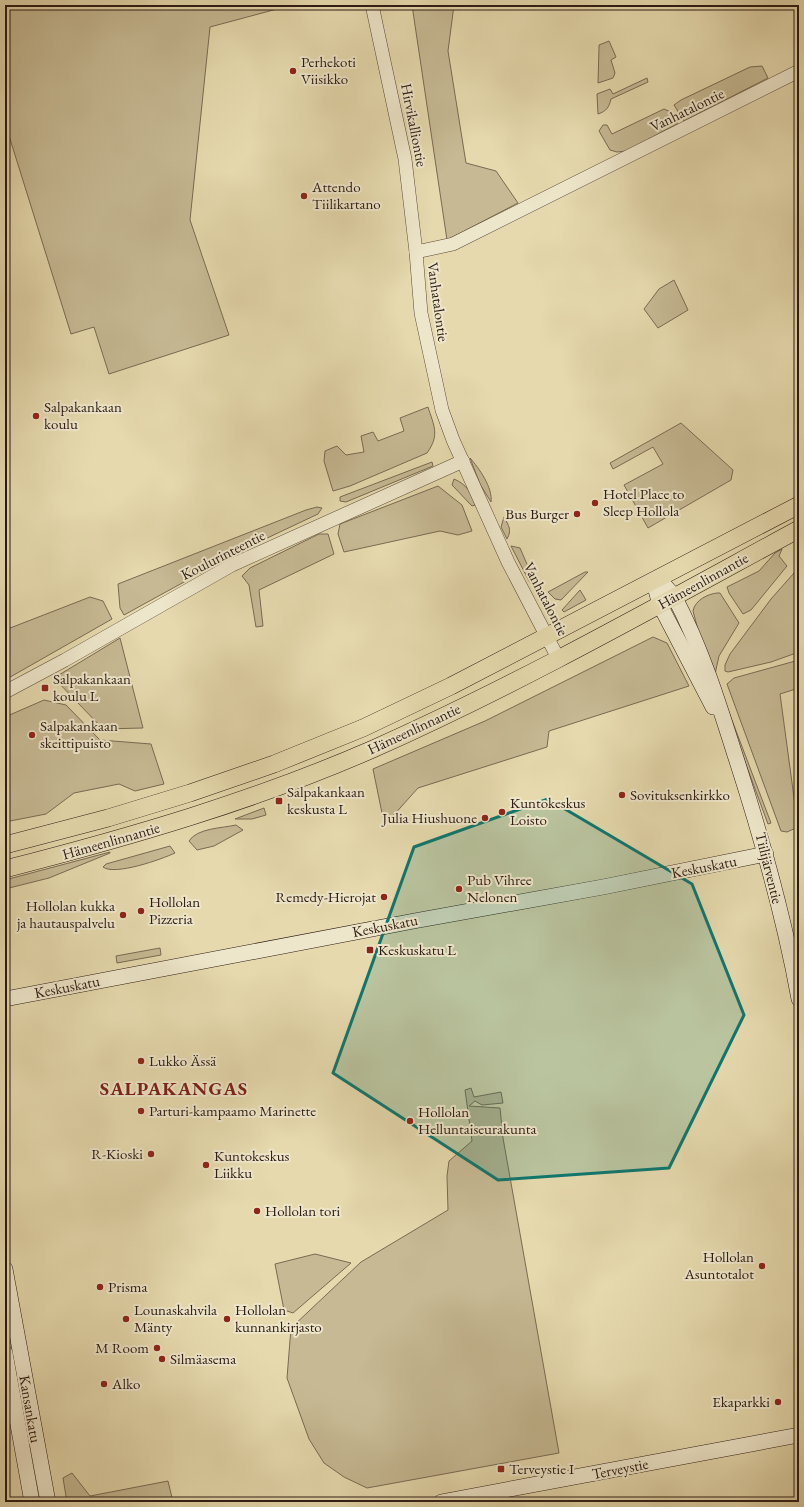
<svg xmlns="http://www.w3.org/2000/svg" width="804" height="1507" font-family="'EB Garamond',serif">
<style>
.green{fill:#c6b993;stroke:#796a53}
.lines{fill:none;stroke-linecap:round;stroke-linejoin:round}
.tertiary-casing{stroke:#5a4a3a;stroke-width:14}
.secondary-casing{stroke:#2c1a13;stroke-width:16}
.primary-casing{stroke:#2c1a13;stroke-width:18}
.tertiary{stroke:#eee6ca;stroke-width:13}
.secondary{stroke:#eee6ca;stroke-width:15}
.primary{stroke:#e5d9ad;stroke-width:17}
.marked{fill:#0f766e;fill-opacity:0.2;stroke:#0f766e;stroke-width:3;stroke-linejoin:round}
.poi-dot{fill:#8f2418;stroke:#eee6ca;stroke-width:1.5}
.labels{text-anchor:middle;stroke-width:4;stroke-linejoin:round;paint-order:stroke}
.poi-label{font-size:15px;fill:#2c1a13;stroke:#eee6ca;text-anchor:start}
.street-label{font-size:15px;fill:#2c1a13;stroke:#eee6ca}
.district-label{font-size:19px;font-weight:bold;letter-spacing:1px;fill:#7a1f14;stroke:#eee6ca}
</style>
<rect width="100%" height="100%" fill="#e5d9ad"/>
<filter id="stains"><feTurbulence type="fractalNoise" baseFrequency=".005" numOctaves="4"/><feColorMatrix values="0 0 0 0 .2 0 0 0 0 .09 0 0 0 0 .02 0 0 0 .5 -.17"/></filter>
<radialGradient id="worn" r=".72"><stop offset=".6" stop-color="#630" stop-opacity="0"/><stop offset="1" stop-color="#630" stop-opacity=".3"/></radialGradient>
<g class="green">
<polygon points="5,5 292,5 210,27 190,220 229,335 109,374 94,327 71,334 5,123"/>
<polygon points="412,5 454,5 448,51 466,163 496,171 518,203 447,240"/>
<polygon points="609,41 616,57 611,60 615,73 613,78 598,83 599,48 599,45"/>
<polygon points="762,66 768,78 684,121 674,105 681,100 750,67"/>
<path d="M647,78L648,82L611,99C609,107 607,111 598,114L597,94L610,89L613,94Z"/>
<polygon points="664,109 673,113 678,119 677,124 626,151 617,152 610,150 599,131 603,125 607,125 612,134"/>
<polygon points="674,280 688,310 658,328 644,309 659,289"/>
<path d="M428,407C434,426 440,435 427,453L350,486L333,491L324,461L325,451L337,446L346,455L364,452L361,436L373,432L378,441L404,431L400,418Z"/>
<polygon points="681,423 733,470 731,480 648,528 624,485 663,464 653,447 613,469 610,463"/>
<path d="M470,458C479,468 493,488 491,502L480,484Z"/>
<polygon points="432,462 433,466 346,502 340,501 340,497"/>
<path d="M454,479C466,484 472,493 475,505L472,506L452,485Z"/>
<polygon points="438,486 462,505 472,531 458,535 440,531 344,552 338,534 340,524"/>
<polygon points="317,507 322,508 318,514 244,549 124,615 120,608 118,584 306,510"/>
<path d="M504,517C509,526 512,530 507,539L501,527Z"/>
<polygon points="319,534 328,534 334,554 259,590 263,626 256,627 249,585 242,576 250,568"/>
<polygon points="511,546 520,548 536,585 550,604 549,606 529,581"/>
<polygon points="782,549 779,556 787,566 751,610 743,614 729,593 727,587 759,571 775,553"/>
<polygon points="799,557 799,652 771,662 728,672 725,671 725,665 730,654 771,599 794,573"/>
<polygon points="585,572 588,572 561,600 555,599 548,592"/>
<polygon points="580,590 586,600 564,612 562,610"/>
<path d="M717,593H720L739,623L719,656L715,674L701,641L693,611C695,600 708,594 717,593Z"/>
<polygon points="90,597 103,601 112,619 5,680 5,630"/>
<polygon points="653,637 667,643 689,686 549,731 547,747 418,788 392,817 383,818 373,769 485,721"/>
<polygon points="120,638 143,728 103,729 54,678"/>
<polygon points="799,660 799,688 780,694 798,827 787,832 781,831 727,684 734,678"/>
<polygon points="717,686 719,686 771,823 768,824"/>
<polygon points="44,700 66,705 100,740 151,744 164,784 135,791 119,784 74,793 46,814 5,822 5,717"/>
<polygon points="264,808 266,815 252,819 235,819"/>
<path d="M236,825L243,830L214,846L197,850L189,841C197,828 223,828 236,825Z"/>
<path d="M170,846L175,853C162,859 115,876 103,867L106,864Z"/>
<polygon points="110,852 110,853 49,878 5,889 5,880"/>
<polygon points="160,948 161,955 117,963 116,956"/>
<polygon points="471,1088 474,1097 501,1092 503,1103 482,1105 475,1101 469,1106 500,1108 503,1138 559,1453 367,1488 344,1477 324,1463 309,1439 287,1378 291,1328 361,1262 448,1210 447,1176 449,1161 472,1141 465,1090"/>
<polygon points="315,1254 351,1263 293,1313 284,1310 275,1264"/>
<polygon points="72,1473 90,1496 168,1481 173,1502 67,1502 63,1478"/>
</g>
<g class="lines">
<g class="tertiary-casing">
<g id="tertiary">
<polyline points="372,5 405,159 416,252"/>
<polyline points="558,658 508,562 453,440 442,410 421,313 416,252 453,244 799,71"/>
<polyline points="5,692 65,660 232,565 463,461"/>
</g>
</g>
<g class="secondary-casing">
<g id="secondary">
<polyline points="661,578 656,590 660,605 713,707"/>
<path d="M652,583L666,587L674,596C701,647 718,701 735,755C761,835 784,916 799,999"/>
<polyline points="5,999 414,921 603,887 766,854"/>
<polyline points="5,1269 48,1502"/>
<polyline points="5,1353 32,1502"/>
<polyline points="441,1502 799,1435"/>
</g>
</g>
<g class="primary-casing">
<g id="primary">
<polyline points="5,845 108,818 190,793 274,764 363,728 451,686 799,505"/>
<path d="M5,869C130,837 254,801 373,749C519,684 659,605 799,529"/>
</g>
</g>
<use href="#tertiary" class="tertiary"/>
<use href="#secondary" class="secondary"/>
<use href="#primary" class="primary"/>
</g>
<path class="marked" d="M548,799L692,884L744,1015L669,1168L498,1180L333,1073L414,847Z"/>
<g class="poi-dot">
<circle cx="293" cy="71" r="4"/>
<circle cx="304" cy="196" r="4"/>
<circle cx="36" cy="416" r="4"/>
<circle cx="595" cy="503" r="4"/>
<circle cx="577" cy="514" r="4"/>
<rect x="41" y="684" width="8" height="8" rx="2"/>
<circle cx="32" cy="735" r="4"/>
<circle cx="622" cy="795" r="4"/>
<rect x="275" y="797" width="8" height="8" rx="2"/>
<circle cx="502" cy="812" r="4"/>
<circle cx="485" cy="818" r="4"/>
<circle cx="459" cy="889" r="4"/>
<circle cx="384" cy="897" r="4"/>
<circle cx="141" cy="911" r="4"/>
<circle cx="123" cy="915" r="4"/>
<rect x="366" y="946" width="8" height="8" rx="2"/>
<circle cx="141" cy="1061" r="4"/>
<circle cx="141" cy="1111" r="4"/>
<circle cx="410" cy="1121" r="4"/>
<circle cx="151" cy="1154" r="4"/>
<circle cx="206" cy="1165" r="4"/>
<circle cx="257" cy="1211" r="4"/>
<circle cx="762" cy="1266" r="4"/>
<circle cx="100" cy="1287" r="4"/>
<circle cx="126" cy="1319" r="4"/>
<circle cx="227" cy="1319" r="4"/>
<circle cx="157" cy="1348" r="4"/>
<circle cx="162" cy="1359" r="4"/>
<circle cx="104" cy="1384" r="4"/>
<circle cx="778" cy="1402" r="4"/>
<rect x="497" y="1465" width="8" height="8" rx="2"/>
</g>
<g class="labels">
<g class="poi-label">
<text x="301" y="67">Perhekoti<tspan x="301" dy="17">Viisikko</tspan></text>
<text x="312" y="192">Attendo<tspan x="312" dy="17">Tiilikartano</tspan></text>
<text x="44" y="412">Salpakankaan<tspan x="44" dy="17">koulu</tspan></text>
<text x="603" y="499">Hotel Place to<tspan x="603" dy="17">Sleep Hollola</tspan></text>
<text x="569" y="519" text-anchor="end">Bus Burger</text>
<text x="53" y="684">Salpakankaan<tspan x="53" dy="17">koulu L</tspan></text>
<text x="40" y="731">Salpakankaan<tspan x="40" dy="17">skeittipuisto</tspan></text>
<text x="287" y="797">Salpakankaan<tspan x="287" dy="17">keskusta L</tspan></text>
<text x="630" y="800">Sovituksenkirkko</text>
<text x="510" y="808">Kuntokeskus<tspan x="510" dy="17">Loisto</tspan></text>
<text x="477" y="823" text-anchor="end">Julia Hiushuone</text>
<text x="467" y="885">Pub Vihree<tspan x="467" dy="17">Nelonen</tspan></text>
<text x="376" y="902" text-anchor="end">Remedy-Hierojat</text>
<text x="149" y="907">Hollolan<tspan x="149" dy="17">Pizzeria</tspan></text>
<text x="115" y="911" text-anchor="end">Hollolan kukka<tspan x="115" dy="17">ja hautauspalvelu</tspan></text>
<text x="378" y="955">Keskuskatu L</text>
<text x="149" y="1066">Lukko Ässä</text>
<text x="149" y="1116">Parturi-kampaamo Marinette</text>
<text x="418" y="1117">Hollolan<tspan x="418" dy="17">Helluntaiseurakunta</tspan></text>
<text x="143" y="1159" text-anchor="end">R-Kioski</text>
<text x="214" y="1161">Kuntokeskus<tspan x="214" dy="17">Liikku</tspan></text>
<text x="265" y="1216">Hollolan tori</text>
<text x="754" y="1262" text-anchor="end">Hollolan<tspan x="754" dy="17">Asuntotalot</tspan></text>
<text x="108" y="1292">Prisma</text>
<text x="134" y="1315">Lounaskahvila<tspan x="134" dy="17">Mänty</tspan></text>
<text x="235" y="1315">Hollolan<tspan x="235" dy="17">kunnankirjasto</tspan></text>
<text x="149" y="1353" text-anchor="end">M Room</text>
<text x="170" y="1364">Silmäasema</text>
<text x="112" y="1389">Alko</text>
<text x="770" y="1407" text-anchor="end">Ekaparkki</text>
<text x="509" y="1474">Terveystie I</text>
</g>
<g class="street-label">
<text transform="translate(687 110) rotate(-26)" y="5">Vanhatalontie</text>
<text transform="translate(414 125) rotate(79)" y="5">Hirvikalliontie</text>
<text transform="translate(438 302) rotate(82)" y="5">Vanhatalontie</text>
<text transform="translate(223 555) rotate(-27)" y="5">Koulurinteentie</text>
<text transform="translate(703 581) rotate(-29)" y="5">Hämeenlinnantie</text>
<text transform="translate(546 599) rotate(63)" y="5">Vanhatalontie</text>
<text transform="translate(414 729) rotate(-25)" y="5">Hämeenlinnantie</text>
<text transform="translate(111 841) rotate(-16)" y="5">Hämeenlinnantie</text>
<text transform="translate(704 867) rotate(-11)" y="5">Keskuskatu</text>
<text transform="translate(769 868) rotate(76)" y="5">Tiilijärventie</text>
<text transform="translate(385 926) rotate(-11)" y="5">Keskuskatu</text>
<text transform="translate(67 987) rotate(-11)" y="5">Keskuskatu</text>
<text transform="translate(30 1409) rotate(80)" y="5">Kansankatu</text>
<text transform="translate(620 1469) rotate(-11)" y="5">Terveystie</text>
</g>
<g class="district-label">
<text x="174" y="1095">SALPAKANGAS</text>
</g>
</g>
<rect width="804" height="1507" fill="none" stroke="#e5d9ad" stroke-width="20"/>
<rect x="6" y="6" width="792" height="1495" fill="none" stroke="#2c1a13" stroke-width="2"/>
<rect x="10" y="10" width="784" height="1487" fill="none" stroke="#2c1a13"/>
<rect width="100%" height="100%" filter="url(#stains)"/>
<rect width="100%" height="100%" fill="url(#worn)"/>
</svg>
